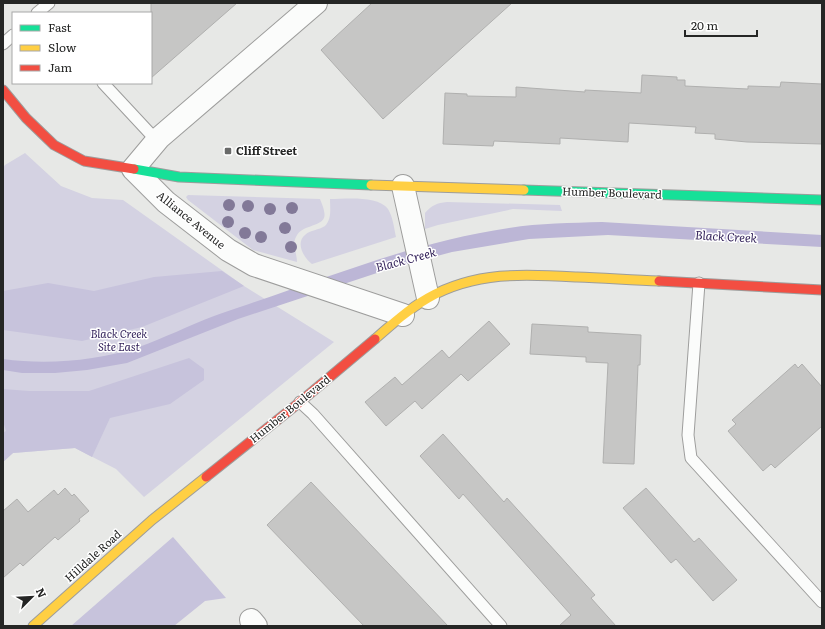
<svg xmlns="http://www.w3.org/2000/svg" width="825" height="629" font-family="Literata,serif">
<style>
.green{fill:#d4d2e2}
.forest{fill:#c7c3dc}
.water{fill:#bcb6d6}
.building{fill:#c6c6c5;stroke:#b0b0af}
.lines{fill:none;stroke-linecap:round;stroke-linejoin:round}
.lane-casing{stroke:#9d9d9c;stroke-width:13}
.street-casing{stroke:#9d9d9c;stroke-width:24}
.fast-casing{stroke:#9d9d9c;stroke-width:11}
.slow-casing{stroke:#9d9d9c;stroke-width:11}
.jam-casing{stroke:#9d9d9c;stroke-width:11}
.lane{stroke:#fbfcfb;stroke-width:11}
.street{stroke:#fbfcfb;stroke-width:22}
.fast{stroke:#16e098;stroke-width:9}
.slow{stroke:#ffcf43;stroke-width:9}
.jam{stroke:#f24e42;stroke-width:9}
.tree{fill:#827998}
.poi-dot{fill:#696a69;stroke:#fff;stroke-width:1.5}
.labels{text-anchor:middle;stroke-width:3;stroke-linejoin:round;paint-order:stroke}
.poi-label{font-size:11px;font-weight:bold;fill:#252625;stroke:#fff;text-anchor:start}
.street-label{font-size:11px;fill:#252625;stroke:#fff}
.park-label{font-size:11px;font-style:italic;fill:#301f58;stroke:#fff}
.water-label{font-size:12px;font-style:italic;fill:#2f1e57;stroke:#fff}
</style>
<rect width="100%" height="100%" fill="#e7e8e6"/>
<g class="green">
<polygon points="25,153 61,186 92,198 123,200 244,286 334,342 144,497 116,469 75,448 13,453 3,462 3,168 5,165"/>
<path d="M188,195L320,199C322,204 326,213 324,218C320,227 301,225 296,237C292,244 297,254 297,262L253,250L188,200L186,197Z"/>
<path d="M330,199C345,199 378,195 388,209C393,217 394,228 396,237L312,264C304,258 295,243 305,235C310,230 319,230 325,226C332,219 330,208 330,199Z"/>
<path d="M447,202L560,205L562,211L513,209L438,225L425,229V213C432,205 437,203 447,202Z"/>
</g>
<g class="forest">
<polygon points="222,271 244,286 142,327 82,341 3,330 3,291 48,283 94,291 154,277"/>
<polygon points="189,358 204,369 204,380 170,404 110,418 92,457 75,448 13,453 3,462 3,433 6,431 3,421 3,389 29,391 89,391"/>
<polygon points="173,537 226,598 205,601 174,626 71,626"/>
</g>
<path class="water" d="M602,222L822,235V247L608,235L529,239L452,252L392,268L238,319L127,363L87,370L55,373H22L3,370V359C47,365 96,361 139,347C164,338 188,326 214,316C225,312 237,308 249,304C334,275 419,241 509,228C540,223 571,223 602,222Z"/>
<g class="building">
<polygon points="151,3 237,3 151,78"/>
<polygon points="372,3 512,3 383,119 321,50"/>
<polygon points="642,75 677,77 677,80 685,80 685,86 748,89 748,86 780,87 781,82 822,84 822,144 747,142 715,139 715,134 695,133 696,127 629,123 628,142 560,138 560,144 494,141 493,146 443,144 445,93 467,94 467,96 516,97 516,87 585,92 585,90 641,93"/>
<polygon points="489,321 510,344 468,381 461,374 422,409 415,401 386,426 365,402 395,377 402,385 442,350 449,358"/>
<polygon points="532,324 588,327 588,332 641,335 640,365 638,365 634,464 603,463 608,363 586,362 586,357 530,354"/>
<polygon points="795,364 798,368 802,364 822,387 822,426 775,468 771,464 763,471 728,431 736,424 732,420"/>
<polygon points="443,434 504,502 507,498 557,553 595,595 591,598 616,626 559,626 571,615 463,494 459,499 420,456"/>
<polygon points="311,482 448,626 364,626 267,525"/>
<polygon points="65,488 72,496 74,494 89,511 79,519 80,521 58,540 55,537 23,566 20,563 3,578 3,511 17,499 28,512 54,490 58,495"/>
<polygon points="646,488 694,542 699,538 737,580 713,601 676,559 671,563 623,508"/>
</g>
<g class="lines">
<g class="lane-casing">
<g id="lane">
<polyline points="37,13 49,3"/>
<polyline points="3,44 13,35"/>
<polyline points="103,83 157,141"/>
<polyline points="699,283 688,435 691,458 822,602"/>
<polyline points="300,402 313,414 501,626"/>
</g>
</g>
<g class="street-casing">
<g id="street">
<polyline points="316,3 159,138 133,169 166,202 228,250 254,265 403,315"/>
<polyline points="403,186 428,298"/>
<polyline points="251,620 256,626"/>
</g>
</g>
<g class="fast-casing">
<g id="fast">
<polyline points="134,169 179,177 371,185"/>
<polyline points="524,190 822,200"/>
</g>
</g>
<g class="slow-casing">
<g id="slow">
<polyline points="371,185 524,190"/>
<path d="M375,339C392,324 409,309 428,298C476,271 524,274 577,277C604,278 632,280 659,281"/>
<polyline points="33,626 152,520 206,477"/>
</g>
</g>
<g class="jam-casing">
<g id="jam">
<polyline points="3,90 26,118 54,145 84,161 134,169"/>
<polyline points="659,281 822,290"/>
<polyline points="206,477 300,402 375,339"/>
</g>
</g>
<use href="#lane" class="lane"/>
<use href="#street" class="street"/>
<use href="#fast" class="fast"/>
<use href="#slow" class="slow"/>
<use href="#jam" class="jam"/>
</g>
<g class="tree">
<circle cx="229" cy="205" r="6"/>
<circle cx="248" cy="206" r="6"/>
<circle cx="292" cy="208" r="6"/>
<circle cx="270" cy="209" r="6"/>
<circle cx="228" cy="222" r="6"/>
<circle cx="285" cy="228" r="6"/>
<circle cx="245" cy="233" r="6"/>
<circle cx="261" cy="237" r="6"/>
<circle cx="291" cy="247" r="6"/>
</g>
<rect class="poi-dot" x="224" y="147" width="8" height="8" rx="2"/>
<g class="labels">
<g class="poi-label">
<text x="236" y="155">Cliff Street</text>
</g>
<g class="street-label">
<text transform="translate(612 193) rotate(2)" y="4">Humber Boulevard</text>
<text transform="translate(191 220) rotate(39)" y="4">Alliance Avenue</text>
<text transform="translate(290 409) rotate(-39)" y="4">Humber Boulevard</text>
<text transform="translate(93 556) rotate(-42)" y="4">Hilldale Road</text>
</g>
<g class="park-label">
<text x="119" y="338">Black Creek<tspan x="119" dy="13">Site East</tspan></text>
</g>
<g class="water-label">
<text transform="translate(726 237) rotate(3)" y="4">Black Creek</text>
<text transform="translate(406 260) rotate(-15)" y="4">Black Creek</text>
</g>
</g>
<rect width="825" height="629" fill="none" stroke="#252625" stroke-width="8"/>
<rect x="12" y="12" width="140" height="72" fill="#ffffff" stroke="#a8a8a8"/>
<rect x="20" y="25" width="20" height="6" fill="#16e098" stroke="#a8a8a8"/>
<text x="48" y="32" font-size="12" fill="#252625">Fast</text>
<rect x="20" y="45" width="20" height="6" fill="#ffcf43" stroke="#a8a8a8"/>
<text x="48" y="52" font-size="12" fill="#252625">Slow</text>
<rect x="20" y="65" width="20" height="6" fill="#f24e42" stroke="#a8a8a8"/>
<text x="48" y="72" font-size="12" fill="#252625">Jam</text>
<g transform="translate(32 597) rotate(66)" stroke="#ffffff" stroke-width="3" paint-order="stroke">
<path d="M0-3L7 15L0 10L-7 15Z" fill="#252625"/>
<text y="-6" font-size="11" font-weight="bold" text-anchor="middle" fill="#252625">N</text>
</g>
<path d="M685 30v6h72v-6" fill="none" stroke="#252625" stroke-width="2"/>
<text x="691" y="30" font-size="12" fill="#252625" stroke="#ffffff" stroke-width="3" paint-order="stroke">20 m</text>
</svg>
